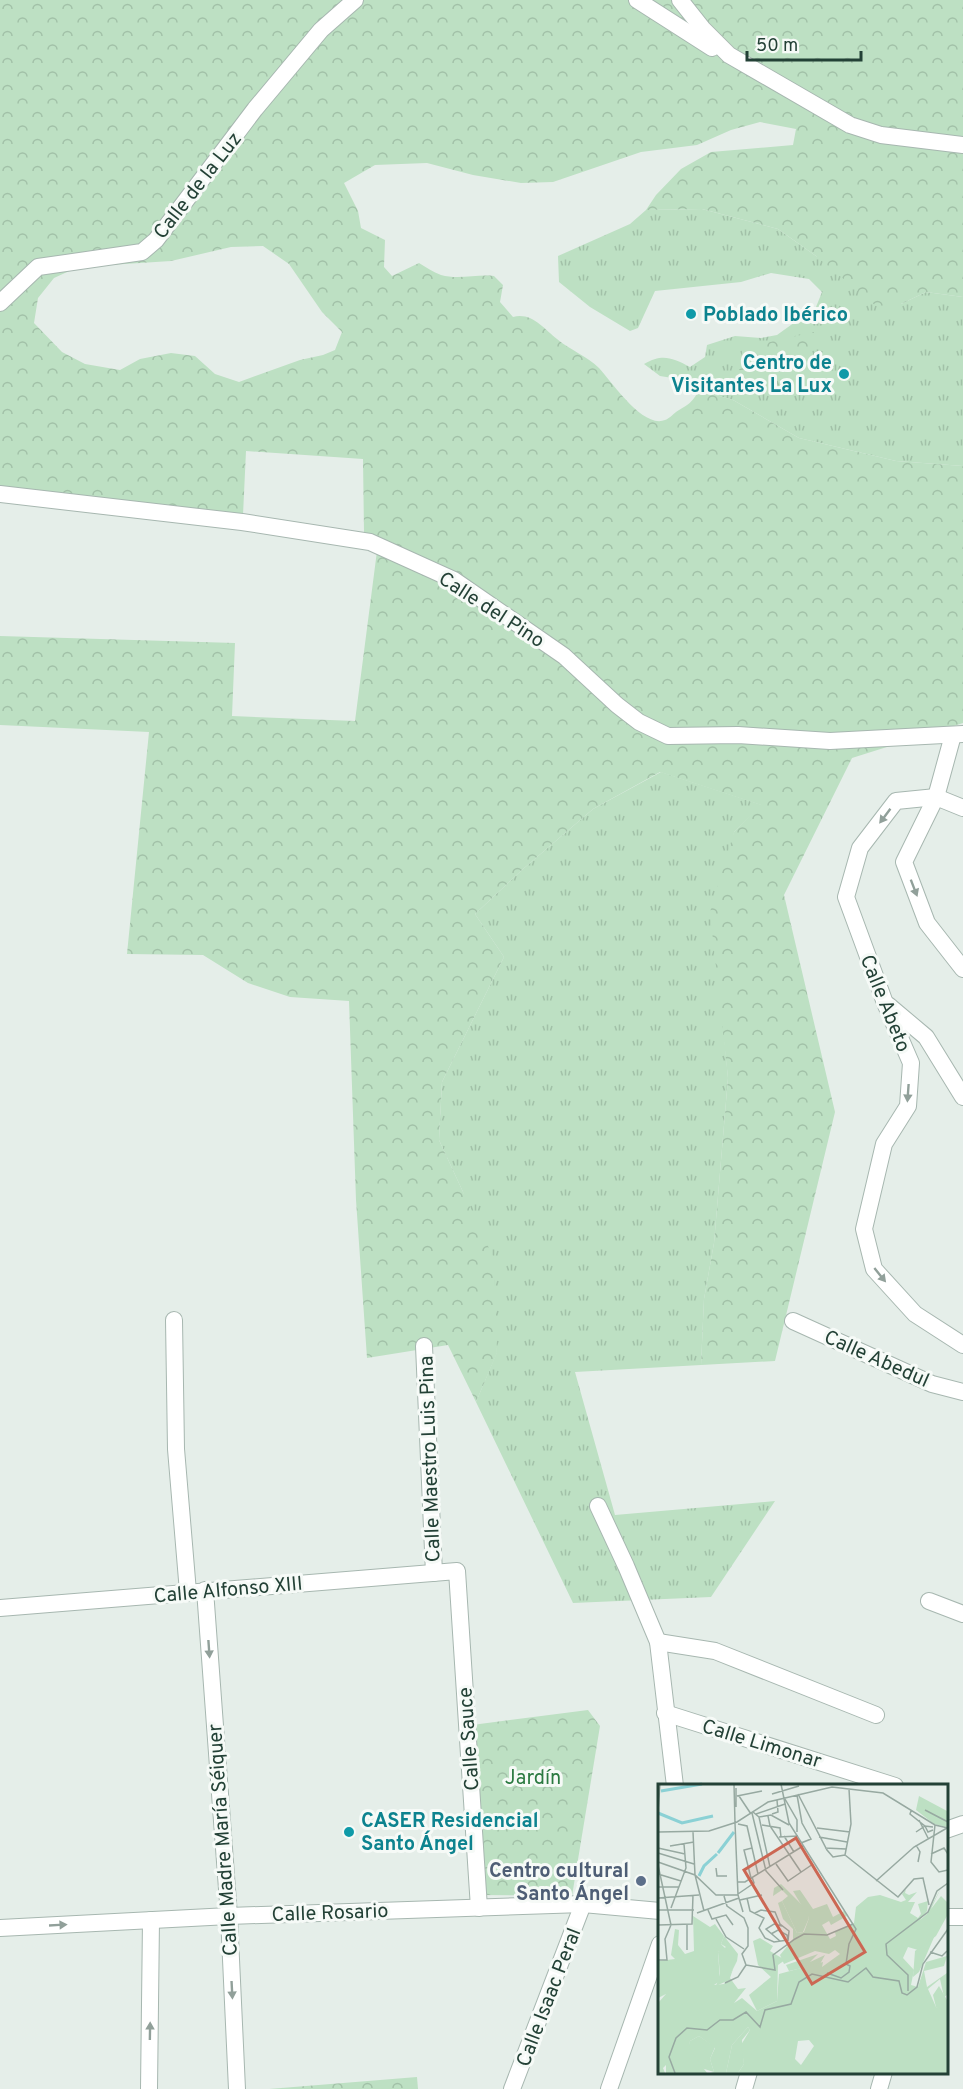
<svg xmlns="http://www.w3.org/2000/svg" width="963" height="2089" font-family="Overpass,sans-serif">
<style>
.grass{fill:url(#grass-tufts)}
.forest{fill:url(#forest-crowns);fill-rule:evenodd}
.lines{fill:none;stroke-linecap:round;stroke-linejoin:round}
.minor-casing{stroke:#a7b7b0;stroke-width:18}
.minor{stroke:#fff;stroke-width:16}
.oneway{fill:#91a09a}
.culture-dot{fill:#0f9aa8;stroke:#f6faf7;stroke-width:2}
.service-dot{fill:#5c6f8a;stroke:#f6faf7;stroke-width:2}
.labels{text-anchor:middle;stroke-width:6;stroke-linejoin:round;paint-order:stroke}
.street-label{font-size:20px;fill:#234136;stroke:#f6faf7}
.culture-label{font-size:20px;font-weight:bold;fill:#0d838f;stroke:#f6faf7;text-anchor:start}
.park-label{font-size:20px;fill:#2b7a41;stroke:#f6faf7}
.service-label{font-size:20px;font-weight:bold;fill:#4e5e75;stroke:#f6faf7;text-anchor:end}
.inset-river{fill:none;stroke:#8bd1d5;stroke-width:3}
.inset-road{fill:none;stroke:#97a9a1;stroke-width:1.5}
.view{fill:#cc6753;fill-opacity:0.15;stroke:#cc6753;stroke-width:3}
.inset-edge{fill:none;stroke:#234136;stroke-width:3}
</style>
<defs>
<pattern id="grass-tufts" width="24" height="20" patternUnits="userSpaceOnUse" patternTransform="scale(1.5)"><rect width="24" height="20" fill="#bde0c3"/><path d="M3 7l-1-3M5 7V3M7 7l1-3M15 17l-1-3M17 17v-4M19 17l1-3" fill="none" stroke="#a2c1a8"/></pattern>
<pattern id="forest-crowns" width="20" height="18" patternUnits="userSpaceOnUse" patternTransform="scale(1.5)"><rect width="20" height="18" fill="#bde0c3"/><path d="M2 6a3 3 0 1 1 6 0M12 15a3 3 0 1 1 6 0" fill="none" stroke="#a2c1a8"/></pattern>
</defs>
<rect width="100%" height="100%" fill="#e5eee9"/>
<g class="grass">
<path d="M702,209L778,229L816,256L901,304L926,292L963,297V466L896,461L799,438L733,400L699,390L691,381L660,376L644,364C662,354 671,357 690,367L705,357L707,345L735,336L761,338L777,335L816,307L822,292L809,279L771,273L741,282L655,291L638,328L630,331L590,307L559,282L558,256L630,224L646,210Z"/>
<polygon points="661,772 762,805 734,832 721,1003 728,1078 714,1243 704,1299 701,1365 575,1372 615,1515 775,1501 711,1597 573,1603 476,1402 497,1352 463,1192 439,1140 442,1082 504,957 475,914 523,869 593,809"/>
</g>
<g class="forest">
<path d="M0,0H963V297L926,292L901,304L876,306L816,256L778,229L702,209L646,210L656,195L681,169L711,152L793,145L796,129L760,122L731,130L697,145L641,152L553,182L521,183L473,175L427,163L375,165L344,183L358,211L361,228L385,240L384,267L392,276L419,263C426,267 433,272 441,275C458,280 477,274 494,276L503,285L500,302L513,317C532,312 544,329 557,339C570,350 587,356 599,368C612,382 643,429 665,420C669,419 673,414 676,412C689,404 692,403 699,390L733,400L799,438L896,461L963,466V723L852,758L784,895L835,1112L775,1361L701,1365L704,1299L714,1243L728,1078L710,912L734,832L761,805L660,772L593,809L523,869L475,914L504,957L442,1082L439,1140L494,1259L497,1353L476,1402L448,1345L367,1358L356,1200L349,1001L290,997L248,983L203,955L127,954L149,732L0,725V636L235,643L232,716L355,721L377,551L364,532L363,459L246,451L243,515L0,492ZM263,246L289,264L322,312L342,332L335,350L323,355L300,360L239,382L215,374L195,356L171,353L140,359L120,370L85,364L62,352L34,323L38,298L54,278L78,267L171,261L231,247Z"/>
<polygon points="814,332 826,344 795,351 792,359 751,371 739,370 743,348"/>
<polygon points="588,1710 600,1726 572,1896 482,1895 472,1725"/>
<polygon points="417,2077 418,2089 269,2089"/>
</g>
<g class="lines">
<g class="minor-casing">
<g id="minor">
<polyline points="637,0 712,48"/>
<polyline points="680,0 703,29 729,55 850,125 881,135 963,145"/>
<polyline points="0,303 38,267 142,252 156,240 255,109 321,30 355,0"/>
<polyline points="0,494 242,522 370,542 454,580 564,656 617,705 639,722 668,736 738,735 830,741 963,734"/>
<polyline points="953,735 936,797 904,862 927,923 963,969"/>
<polyline points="963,808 936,797 896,801 860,848 846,897 885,1003 911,1063 908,1106 884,1144 864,1229 874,1269 915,1314 963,1345"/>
<polyline points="888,1005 926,1037 963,1097"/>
<polyline points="174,1320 176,1449 188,1592"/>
<polyline points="793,1321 932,1384 963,1392"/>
<polyline points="424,1346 434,1573"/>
<polyline points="598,1506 626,1566 658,1642 675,1786"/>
<polyline points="205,1590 229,1916 237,2089"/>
<polyline points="929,1601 963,1614"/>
<polyline points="0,1608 457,1571 479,1908"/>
<polyline points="658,1642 715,1651 876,1715"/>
<polyline points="665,1713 895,1786"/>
<polyline points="946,1830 963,1824"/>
<polyline points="946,1917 963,1917"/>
<polyline points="0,1928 229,1916 583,1904 660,1911"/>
<polyline points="149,2089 151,1920"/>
<polyline points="512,2089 583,1904"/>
<polyline points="609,2089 660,1944"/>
<polyline points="744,2089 749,2072"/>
<polyline points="879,2089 884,2072"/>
</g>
</g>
<use href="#minor" class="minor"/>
</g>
<defs><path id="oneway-solid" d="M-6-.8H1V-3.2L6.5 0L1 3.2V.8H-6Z" transform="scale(1.5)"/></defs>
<g class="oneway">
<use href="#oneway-solid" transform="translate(885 816) rotate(127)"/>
<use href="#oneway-solid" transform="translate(914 888) rotate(69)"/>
<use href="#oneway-solid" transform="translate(908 1093) rotate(94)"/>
<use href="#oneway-solid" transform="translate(880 1275) rotate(51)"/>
<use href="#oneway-solid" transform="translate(209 1649) rotate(86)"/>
<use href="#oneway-solid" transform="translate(58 1925) rotate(-3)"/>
<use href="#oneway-solid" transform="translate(232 1990) rotate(87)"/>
<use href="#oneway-solid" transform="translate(150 2031) rotate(-89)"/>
</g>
<g class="culture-dot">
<circle cx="691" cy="314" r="6"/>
<circle cx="844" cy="374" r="6"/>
<circle cx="349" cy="1832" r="6"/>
</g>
<circle class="service-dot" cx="641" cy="1881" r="6"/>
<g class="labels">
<g class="street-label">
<text transform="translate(197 185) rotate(-52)" y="7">Calle de la Luz</text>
<text transform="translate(492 609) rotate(33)" y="7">Calle del Pino</text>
<text transform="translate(886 1003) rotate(68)" y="7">Calle Abeto</text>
<text transform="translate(877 1358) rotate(24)" y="7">Calle Abedul</text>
<text transform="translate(429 1459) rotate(-92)" y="7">Calle Maestro Luis Pina</text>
<text transform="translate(228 1589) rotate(-5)" y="7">Calle Alfonso XIII</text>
<text transform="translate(468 1739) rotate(-94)" y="7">Calle Sauce</text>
<text transform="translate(762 1743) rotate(17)" y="7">Calle Limonar</text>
<text transform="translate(222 1840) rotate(-94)" y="7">Calle Madre María Séiquer</text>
<text transform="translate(330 1912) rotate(-2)" y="7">Calle Rosario</text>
<text transform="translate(548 1997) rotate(-69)" y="7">Calle Isaac Peral</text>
</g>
<g class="culture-label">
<text x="703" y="321">Poblado Ibérico</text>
<text x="832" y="369" text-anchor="end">Centro de<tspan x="832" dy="23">Visitantes La Lux</tspan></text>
<text x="361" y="1827">CASER Residencial<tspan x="361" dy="23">Santo Ángel</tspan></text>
</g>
<g class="park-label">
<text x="533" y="1784">Jardín</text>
</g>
<g class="service-label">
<text x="629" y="1877">Centro cultural<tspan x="629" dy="23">Santo Ángel</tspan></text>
</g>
</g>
<g transform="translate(658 1784)">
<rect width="290" height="290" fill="#e5eee9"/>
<path d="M261,12L289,27V43L276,40L258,26ZM123,100L147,124L151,134L145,148L139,149L124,117L130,112L124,106L115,112L116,104ZM277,151L261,188L255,193L257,167ZM66,152L80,170L79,177L69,197L58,202L62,190L60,168L68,163L63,160ZM102,154L115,162L112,167L127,176L120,181L119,217L99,227L91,211L113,193L100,181L95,157ZM160,170L152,178L167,171L162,180L131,187L128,181ZM281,202L289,216V227L285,228L278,223L275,211ZM90,243L92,246L84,256L86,280L80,289H68L74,261ZM41,252L57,263L52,275L56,288L43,284L30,264L32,257Z" fill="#bde0c3"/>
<path d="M283,104L273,125L283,112L289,118V132L278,152L260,166L250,163L245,174L256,186L253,201L260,203L268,178L289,172L286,182L266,187L269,203L289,189V211L286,213L282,195L270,205L278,223L289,227V289H80L86,280L83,261L92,246L90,243L74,261L68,289H52L56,288L52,275L57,264L41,252L32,257L31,264L49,289H8V281L5,284L7,289H0V219L8,210L0,214V177L17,175L13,171L17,145L21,146L20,161L27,170L36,167L35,132L52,143L57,140L66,152L63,160L68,165L60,168L62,197L56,201L66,200L75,185L72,194L80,205L88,204L76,219L84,214L99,227L119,217L121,190L165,178L164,183L182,170L177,166L171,170L157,167L126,180L122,171L135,155V145L125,135L120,119L124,117L139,149L146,148L151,134L135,107L142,106L155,125L169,120L175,133L186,127L189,132L173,141L171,137L164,141L172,155L178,152L177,148L196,139L198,123L210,113L222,111L243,118L248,116L244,110L248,105L247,109L251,111L259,108L250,118H257L252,129L260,134L263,130L260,120L270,117L269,127L262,136L269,130ZM140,257L151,256L156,262L143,281L137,275Z" fill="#bde0c3" fill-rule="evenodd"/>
<path class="inset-river" d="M3,7L44,0M0,29L24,39L55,32M60,69L76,48M41,92L46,82L59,70"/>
<path class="inset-road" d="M76,0L77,39M123,0L131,39L198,145L191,160L188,180L192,182L191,188L183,194L169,189M78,4V23M114,10L141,2M140,10L169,66L175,73L187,71M139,11L144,39L153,55L143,59M79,12L104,7M81,12L93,30M127,15L139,36V48M267,26L290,38M0,27L2,0M253,27L252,30L267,42L275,43M95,28L101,33L113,31L131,41M94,29L108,87L125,106M98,30L127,20M114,30L120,28L119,16M110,32L112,42L143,88M101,33L112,83M261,36L270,54M77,39L80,111L85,128M80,40L89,42L100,90M104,41L122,44L123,53M277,41L273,78L281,88L290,86M159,44L192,48M0,48L51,47L79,38L110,18L174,3L225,9L277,41L290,44M35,48L37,91L46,127M258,48L267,42L270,48L275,46M126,52L136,68M121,53L140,52M161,53L189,58M258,61L262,68L260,78M12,62L36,58M0,64L27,70M167,64L188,65M0,69L36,80M273,70L286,64L290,70M187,71L240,113L256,95L265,94L271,121M187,71L193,40L191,5M0,78L37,91L58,111H80M118,80L130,97L155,80M0,81L13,141L7,155L9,176H0M58,84L59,92H69M0,90L23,97M93,94L86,66L94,64M218,97L256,63L289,44M80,98H87L145,62M0,103H21M80,110L96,99L94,93M66,112L69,122L86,134L90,144V162L84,170L88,181M0,114L41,111M89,114L92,127L106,134L101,144L107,154L116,158L130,156M82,116L104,111M13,124L28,84L26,60M0,126H36M50,126L54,135L68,131L75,141M39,129L81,114M97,129L103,126L117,128L122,140L131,147L130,157M58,135L68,153L86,165M29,140V166M0,141L34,140L35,111M113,150L120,146L129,151L130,156M122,157L108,145L116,140L124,142M272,168L284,172L289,167M88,181L117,186L115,171L137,155L146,150L169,151L195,140M67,199L80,193L88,181M250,207V191L229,171L228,160L270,128L279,107L290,99M17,289L11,273L18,254L29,244L49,246L62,236H75L88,228L102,243L107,226L133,220L141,198L154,190L190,198L208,184L215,193L241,197L244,209L249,211L259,203L265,180L290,145"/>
<path class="view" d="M138,54L207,168L154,200L86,86Z"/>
<rect width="290" height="290" class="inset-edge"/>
</g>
<path d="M747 51v9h114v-9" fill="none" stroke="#234136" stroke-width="3"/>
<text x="756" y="51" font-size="18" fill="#234136" stroke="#f6faf7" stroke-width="4.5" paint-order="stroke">50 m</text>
</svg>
